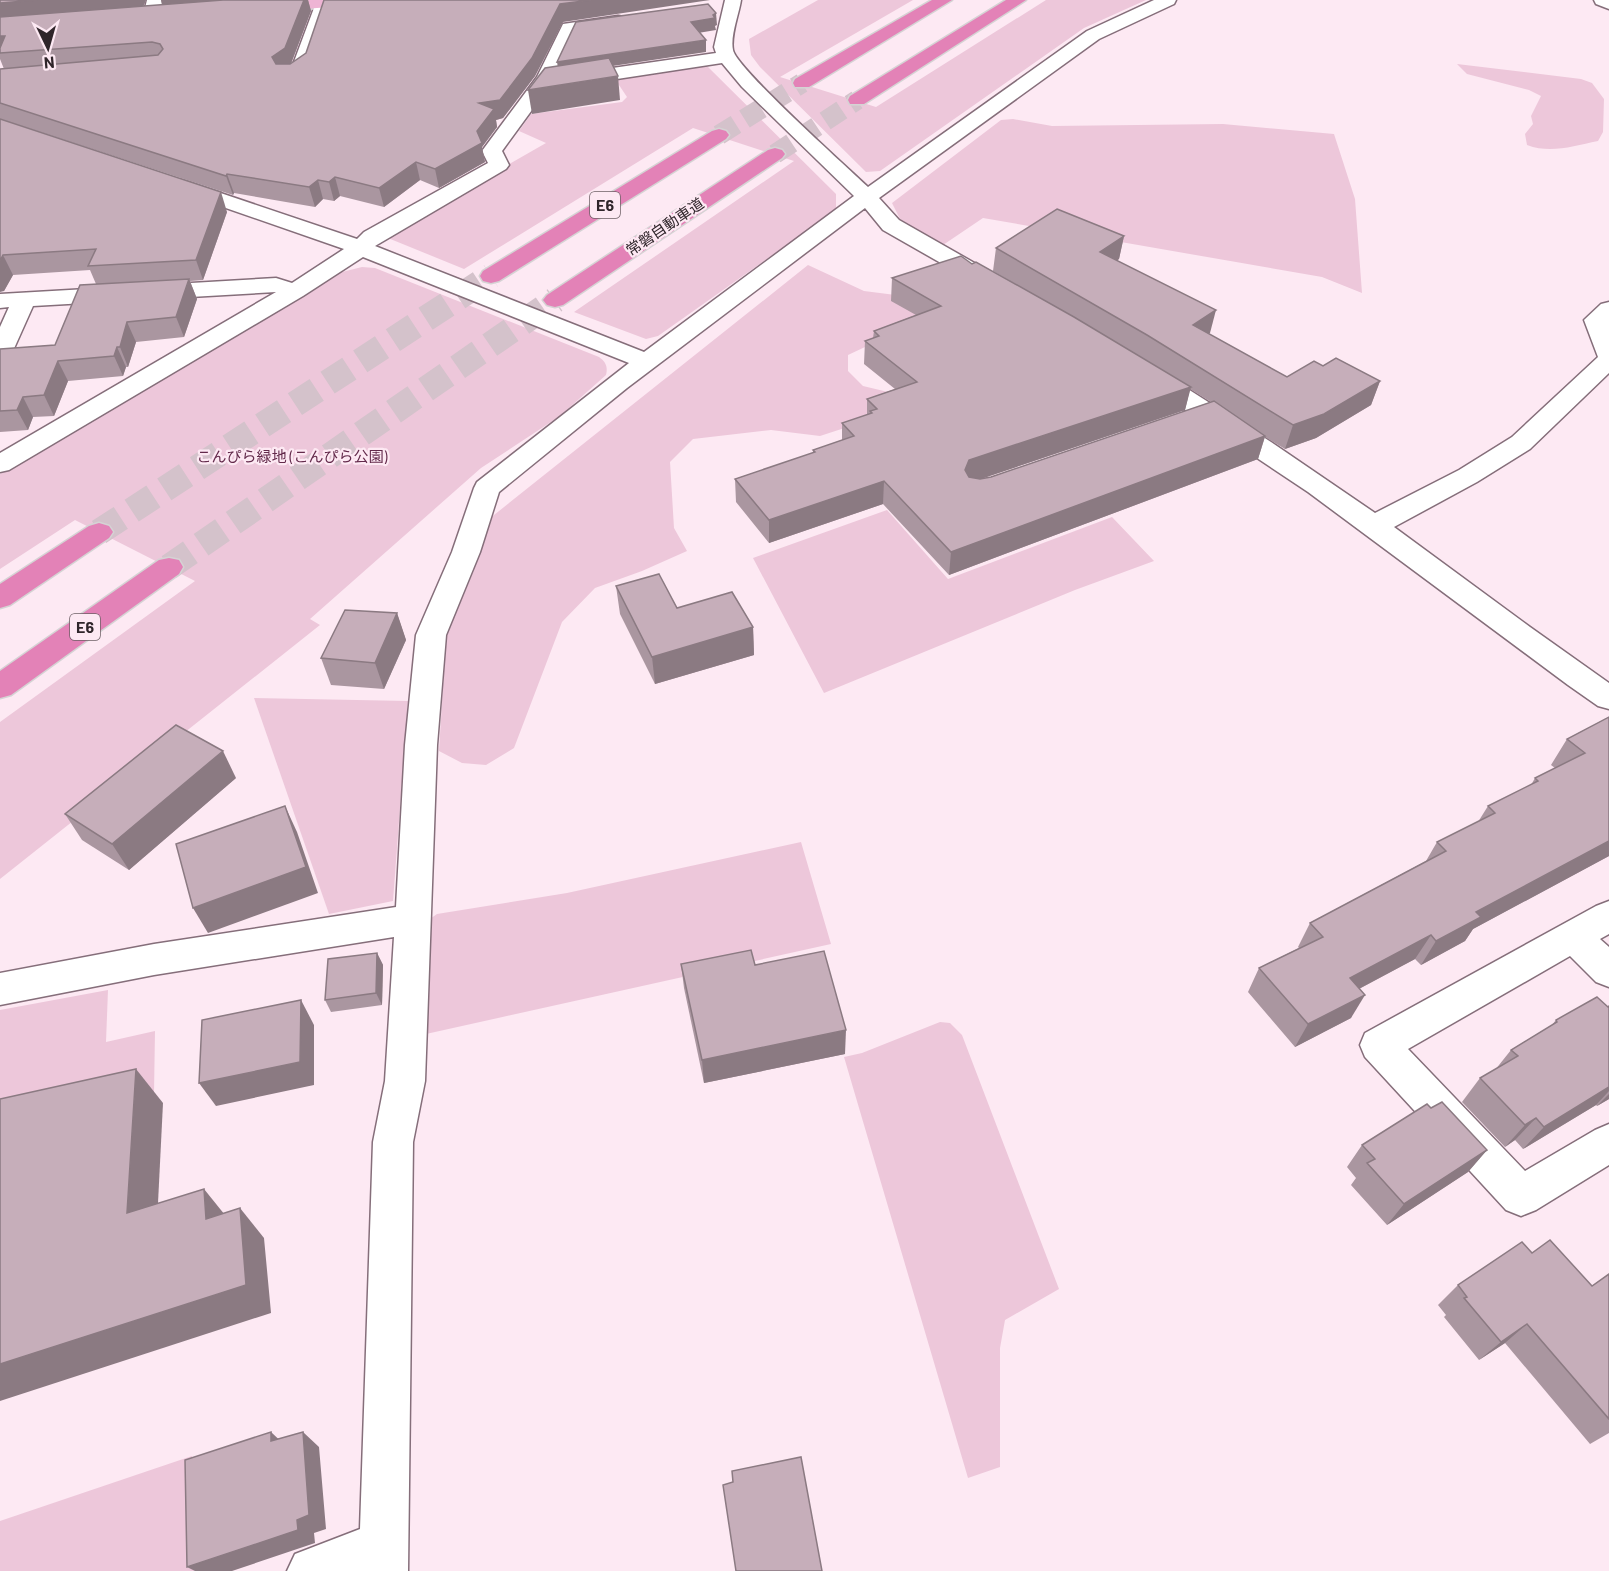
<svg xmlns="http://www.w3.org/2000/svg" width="1609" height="1571" font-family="Barlow,'Noto Sans JP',sans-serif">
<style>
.green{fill:#edc7da}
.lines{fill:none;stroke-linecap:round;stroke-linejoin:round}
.highway-tunnel-far1{stroke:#d4c2cb;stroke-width:20;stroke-dasharray:20 10;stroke-linecap:butt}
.highway-tunnel{stroke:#d4c2cb;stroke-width:26;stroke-dasharray:26 13;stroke-linecap:butt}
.minor-casing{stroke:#856e7a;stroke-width:3}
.major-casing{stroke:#d5d3d4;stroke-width:3}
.highway-casing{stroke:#d5d3d4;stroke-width:3}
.minor{fill:#fff;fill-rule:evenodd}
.major{fill:#eeb4d4;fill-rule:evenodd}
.highway{fill:#e382b7;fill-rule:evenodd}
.wall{fill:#aa96a0;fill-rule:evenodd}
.shaded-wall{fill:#8b7a82}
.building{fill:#c6aeba;stroke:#8b7a82;stroke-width:1.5}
.labels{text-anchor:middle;stroke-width:4.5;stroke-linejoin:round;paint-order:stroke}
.far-street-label{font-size:15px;fill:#2f252a;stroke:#fde9f3}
.far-park-label{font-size:15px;fill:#632a4b;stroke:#fde9f3}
.shield{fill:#fde9f3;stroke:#6d6066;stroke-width:1.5}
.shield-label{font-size:16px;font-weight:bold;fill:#2f252a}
</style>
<rect width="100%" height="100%" fill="#fde9f3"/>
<g class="green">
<polygon points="818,0 913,0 780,77 876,107 1046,0 1146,0 1084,28 880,171 866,172 760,67 751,55 749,39"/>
<path d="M1457,64L1581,79L1592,83L1604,99L1603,132L1598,141C1573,146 1551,154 1527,145L1525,134L1533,124L1531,116L1541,96L1529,90L1467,74Z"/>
<polygon points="706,65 836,194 836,210 658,336 646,339 574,312 794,161 693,128 464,269 383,236 546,143 519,131 531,114 622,102 627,97 615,79"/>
<polygon points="1013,119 1052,126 1223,124 1334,134 1355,199 1362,293 1322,277 983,218 943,245 901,221 892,203 1001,120"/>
<polygon points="808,265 864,291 927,299 916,323 848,355 848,371 863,386 888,392 918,404 820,436 771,430 693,439 670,462 674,528 687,551 642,571 595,588 562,622 514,748 486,765 462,763 439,751 446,637 474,570 489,519"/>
<path d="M362,267L375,268L599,357C606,362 608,367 606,375L560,416L481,468L310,619L320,625L0,879V722L195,581L75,520L0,569V474L334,274Z"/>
<polygon points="887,510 948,579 1112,517 1154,561 1075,590 824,693 753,558"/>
<polygon points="254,698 408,701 393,901 329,914"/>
<polygon points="801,842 831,944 426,1034 427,921 437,914 567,893"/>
<polygon points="108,990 106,1042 155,1031 154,1093 0,1129 0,1010"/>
<polygon points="940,1022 950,1023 962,1035 1059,1289 1005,1320 1000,1348 1000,1467 968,1478 844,1057 862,1053"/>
<polygon points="192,1456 195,1571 0,1571 0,1521"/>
</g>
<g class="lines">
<g class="highway-tunnel-far1">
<polyline points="719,135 802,83"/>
<polyline points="775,154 857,100"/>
</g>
<g class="highway-tunnel">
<polyline points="99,532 491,276"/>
<polyline points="169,567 555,300"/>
</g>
<g class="minor-casing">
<g id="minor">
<polygon points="147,0 163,0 158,20 146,20 143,16"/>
<polygon points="317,0 329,0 331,3 309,70 295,80 281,80 279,76 292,67"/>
<path d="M725,0H741C739,14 730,36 733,50C736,68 847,167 868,187L1087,31L1154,0H1176L1174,4L1099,39L879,198L899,220L999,277L1002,282L999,287L991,289L983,287L883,230L865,208L627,388L499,492L480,552L446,635L437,745L425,1081L413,1142L408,1571H287L295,1554L360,1529L373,1142L385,1081L394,937L154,975L0,1005V973L154,944L396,907L405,745L416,635L452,552L474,488L477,482L629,363L363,257L303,296L9,470L0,472V453L276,292L33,306L12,353L9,358L0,360V327L9,307L0,308V294L276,278L292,283L344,249L174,190L171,186L174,182L181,180L188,182L357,239L364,232L488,163L482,151L537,77L563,24L618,16L624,17L627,21L624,25L576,32L556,77L502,151L509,165L506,169L375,246L644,352L854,196L742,87L722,63L571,86L564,84L562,80L564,76L571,74L716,53L714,47Z"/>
<polygon points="1594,0 1609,0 1609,9 1596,4"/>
<polygon points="1609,302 1609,373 1530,449 1477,482 1394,527 1530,627 1609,683 1609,709 1598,706 1568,685 1308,492 1140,380 1137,375 1140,370 1149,368 1158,370 1271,442 1375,513 1459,470 1512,437 1598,357 1584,320 1601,304"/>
<polygon points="1609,901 1609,934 1600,939 1609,947 1609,987 1596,982 1570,956 1408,1049 1525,1171 1595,1130 1609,1124 1609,1165 1536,1210 1521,1216 1506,1210 1365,1057 1360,1045 1365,1033 1596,906"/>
</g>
</g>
<g class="major-casing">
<polygon id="major" points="290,0 364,0 362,4 356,5 265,12 259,11 256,7 259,3"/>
</g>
<g class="highway-casing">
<g id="highway">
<polygon points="932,0 952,0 809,87 795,87 793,83 795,79"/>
<polygon points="1006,0 1026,0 864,104 850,104 848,100 850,96"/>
<polygon points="719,129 726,131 729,135 726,139 499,281 491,283 483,281 480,276 483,271 712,131"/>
<polygon points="775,148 782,150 785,154 782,158 563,305 555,307 547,305 543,300 547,295 768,150"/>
<polygon points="99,523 109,526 113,532 109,538 10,605 0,608 0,584 89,526"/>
<polygon points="169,558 179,560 183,567 179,574 11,695 0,698 0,671 159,560"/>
</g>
</g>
<use href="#minor" class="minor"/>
<use href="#major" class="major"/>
<use href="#highway" class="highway"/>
</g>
<g class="wall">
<polygon points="0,0 146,0 144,6 162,5 161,0 308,0 311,11 291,64 563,22 535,76 503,118 496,120 497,127 482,147 485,162 439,188 420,180 384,207 340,196 334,201 323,199 315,207 234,193 233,195 0,119 0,69 4,69 0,59"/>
<polygon points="0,119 227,212 203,280 190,281 197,299 184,337 136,342 128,367 126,367 123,376 68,381 54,416 33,417 28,430 0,432 0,349 55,345 96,284 90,270 13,275 4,291"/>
<path d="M1124,236L1119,259L1117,260L1209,334L1287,377L1323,366L1380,381L1371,405L1316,438L1285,449L1265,437L1258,459L949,575L883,504L769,543L736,502L735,479L813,453V450L842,440V423L867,415V399L895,389L864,364L865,341L873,338L874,331L916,315L891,301L892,278L972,264L1019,286L993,271L996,248ZM1190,389L1211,402L991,477L983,478L1185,410Z"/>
<polygon points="616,586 677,608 753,627 754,655 655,684 620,614"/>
<polygon points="397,613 406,640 384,689 331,685 321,658"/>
<polygon points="1609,717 1609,856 1473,929 1465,941 1421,965 1415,959 1359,989 1351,1018 1295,1047 1248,992 1259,968 1299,948 1298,947 1310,923 1426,861 1437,842 1478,822 1488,806 1531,785 1535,778 1555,768 1551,765 1567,739"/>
<polygon points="236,778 129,870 82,840 65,814"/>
<polygon points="377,953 383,965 382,1005 331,1012 325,1000"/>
<polygon points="681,964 755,965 845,1054 704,1083 684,988"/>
<polygon points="1609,1006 1609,1099 1597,1106 1596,1105 1523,1149 1515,1140 1505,1147 1462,1102 1480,1078 1495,1070 1511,1050 1551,1026 1556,1020"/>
<polygon points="1431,1108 1487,1150 1468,1172 1387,1225 1351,1185 1356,1178 1347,1167 1362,1145"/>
<polygon points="1532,1253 1592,1286 1609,1274 1609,1433 1590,1444 1505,1343 1479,1360 1444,1317 1446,1315 1438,1305 1458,1285"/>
</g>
<g class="shaded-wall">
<polygon points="37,0 146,0 142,9 0,21 0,3"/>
<polygon points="161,0 262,0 163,8"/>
<polygon points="304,0 308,0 311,11 290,66 277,75 272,57"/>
<polygon points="591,0 710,0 563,22 535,76 503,118 496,120 497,127 482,147 485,162 439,188 435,169 477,131 479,103 560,4"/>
<polygon points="716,13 717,25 715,26 716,30 692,34 691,22"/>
<polygon points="0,36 5,36 0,53"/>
<polygon points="706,40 706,52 559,74 557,62"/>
<polygon points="618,76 620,100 532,114 528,90"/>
<polygon points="416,162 420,180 384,207 379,188"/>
<polygon points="227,174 234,193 233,195 226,176"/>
<polygon points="335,177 340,196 334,201 329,182"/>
<polygon points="318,180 323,199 315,207 309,187"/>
<polygon points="221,192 227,212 203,280 196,260"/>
<polygon points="1124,236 1119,259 1096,275 1100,252"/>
<polygon points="3,255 13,275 4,291 0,292 0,261"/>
<polygon points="189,279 197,299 184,337 176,317"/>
<polygon points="1216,310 1210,333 1187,348 1193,325"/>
<polygon points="127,322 136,342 128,367 120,347"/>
<polygon points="117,347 126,367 123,376 114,356"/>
<polygon points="58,361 68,381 54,416 44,395"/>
<polygon points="1380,381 1371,405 1316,438 1285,449 1293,425"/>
<polygon points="1191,387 1185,410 966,484 965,470 969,460"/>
<polygon points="23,397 33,417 28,430 17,410"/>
<polygon points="1265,436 1258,459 949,575 951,552"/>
<polygon points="884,481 883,504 769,543 769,520"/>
<polygon points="397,613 406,640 384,689 375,663"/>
<polygon points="753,627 754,655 655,684 652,657"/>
<polygon points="223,751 236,778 129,870 112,844"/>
<polygon points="285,806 297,832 318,893 208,933 193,908"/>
<polygon points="1609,841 1609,856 1473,929 1465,941 1421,965 1436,941 1476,912"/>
<polygon points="1431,935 1415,959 1336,1001 1350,978"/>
<polygon points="377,953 383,965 382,1005 376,993"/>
<polygon points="1365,995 1351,1018 1295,1047 1308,1024"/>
<polygon points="301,1000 314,1025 314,1085 216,1106 199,1083"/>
<polygon points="846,1030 845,1054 704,1083 702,1060"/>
<polygon points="136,1069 163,1103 156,1243 127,1213"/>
<polygon points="1609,1087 1609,1091 1596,1105 1523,1149 1544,1127"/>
<polygon points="1609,1094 1609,1099 1597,1106"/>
<polygon points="1536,1118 1515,1140 1505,1147 1525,1125"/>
<polygon points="1487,1150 1468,1172 1387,1225 1404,1204"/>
<polygon points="204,1189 229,1220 206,1219"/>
<polygon points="240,1208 264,1238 271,1313 0,1401 0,1364"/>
<polygon points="1527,1324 1505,1343 1479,1360 1501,1342"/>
<polygon points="271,1432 288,1448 271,1441"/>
<polygon points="303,1432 319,1447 326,1529 314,1533 315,1543 232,1571 195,1571 187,1567 297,1520"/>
</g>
<g class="building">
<polygon points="0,0 37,0 0,3"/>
<polygon points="223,0 304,0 285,48 272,57 276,64 290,64 306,53 324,0 591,0 560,4 532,58 500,100 479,103 494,109 477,131 482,143 435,169 416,162 379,188 335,177 329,182 318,180 309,187 227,174 226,176 0,103 0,69 158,55 163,49 160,44 152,42 0,53 0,48 5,36 0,36 0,17"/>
<polygon points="708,4 716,13 713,15 715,18 691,22 706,40 557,62 576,22"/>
<polygon points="609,58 618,76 528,90 545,68"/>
<polygon points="0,119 221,192 196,260 88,266 96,249 3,255 0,261"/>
<polygon points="1057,209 1124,236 1100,252 1216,310 1193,325 1287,377 1314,361 1323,366 1336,358 1380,381 1324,414 1293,425 1147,335 996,248"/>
<polygon points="961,256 972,264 976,262 1074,317 1191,387 969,460 965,470 969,477 980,479 991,477 1214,401 1265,436 951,552 884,481 769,520 735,479 815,452 813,450 854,436 842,423 872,413 870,411 877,409 867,399 917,382 865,341 879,336 874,331 941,306 892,278"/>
<polygon points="189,279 176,317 127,322 120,347 117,347 114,356 58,361 44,395 23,397 17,410 0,411 0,349 55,345 80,285"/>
<polygon points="659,574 677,608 732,592 753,627 652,657 616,586"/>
<polygon points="345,610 397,613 375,663 321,658"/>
<polygon points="1609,717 1609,841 1476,912 1481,917 1436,941 1431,935 1350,978 1365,995 1308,1024 1259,968 1323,937 1310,923 1446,851 1437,842 1495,813 1488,806 1538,781 1535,778 1585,753 1567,739"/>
<polygon points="176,725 223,751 112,844 65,814"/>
<polygon points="285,806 306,867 193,908 176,844"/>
<polygon points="751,950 755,965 824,951 846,1030 702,1060 681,964"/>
<polygon points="377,953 376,993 325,1000 328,959"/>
<polygon points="1597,997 1608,1007 1609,1006 1609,1087 1544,1127 1536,1118 1525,1125 1480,1078 1518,1056 1511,1050 1557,1022 1556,1020"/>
<polygon points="301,1000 300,1062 199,1083 202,1020"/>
<polygon points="136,1069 127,1213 204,1189 206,1219 240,1208 246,1285 0,1364 0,1099"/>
<polygon points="1442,1102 1487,1150 1404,1204 1367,1163 1375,1159 1362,1145 1427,1104 1431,1108"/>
<polygon points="1550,1240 1592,1286 1609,1274 1609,1419 1527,1324 1501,1342 1464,1298 1467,1297 1458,1285 1522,1242 1532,1253"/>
<polygon points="271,1432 271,1441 303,1432 309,1515 297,1520 298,1530 187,1567 185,1460"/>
<polygon points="801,1457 822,1571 736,1571 723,1485 733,1482 732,1471"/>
</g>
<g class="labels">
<g class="far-street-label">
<text transform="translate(665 227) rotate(-34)" y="5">常磐自動車道</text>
</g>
<g class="far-park-label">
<text x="292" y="462">こんぴら緑地 (こんぴら公園)</text>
</g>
<g class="shield">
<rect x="590" y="192" width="30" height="26" rx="4.5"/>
<rect x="70" y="614" width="30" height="26" rx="4.5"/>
</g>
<g class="shield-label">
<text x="605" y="211">E6</text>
<text x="85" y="633">E6</text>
</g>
</g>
<g transform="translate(48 48) rotate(175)" stroke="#fde9f3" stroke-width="4.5" paint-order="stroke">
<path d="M0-4.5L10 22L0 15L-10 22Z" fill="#2f252a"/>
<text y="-9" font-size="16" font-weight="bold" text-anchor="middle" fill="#2f252a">N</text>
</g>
</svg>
